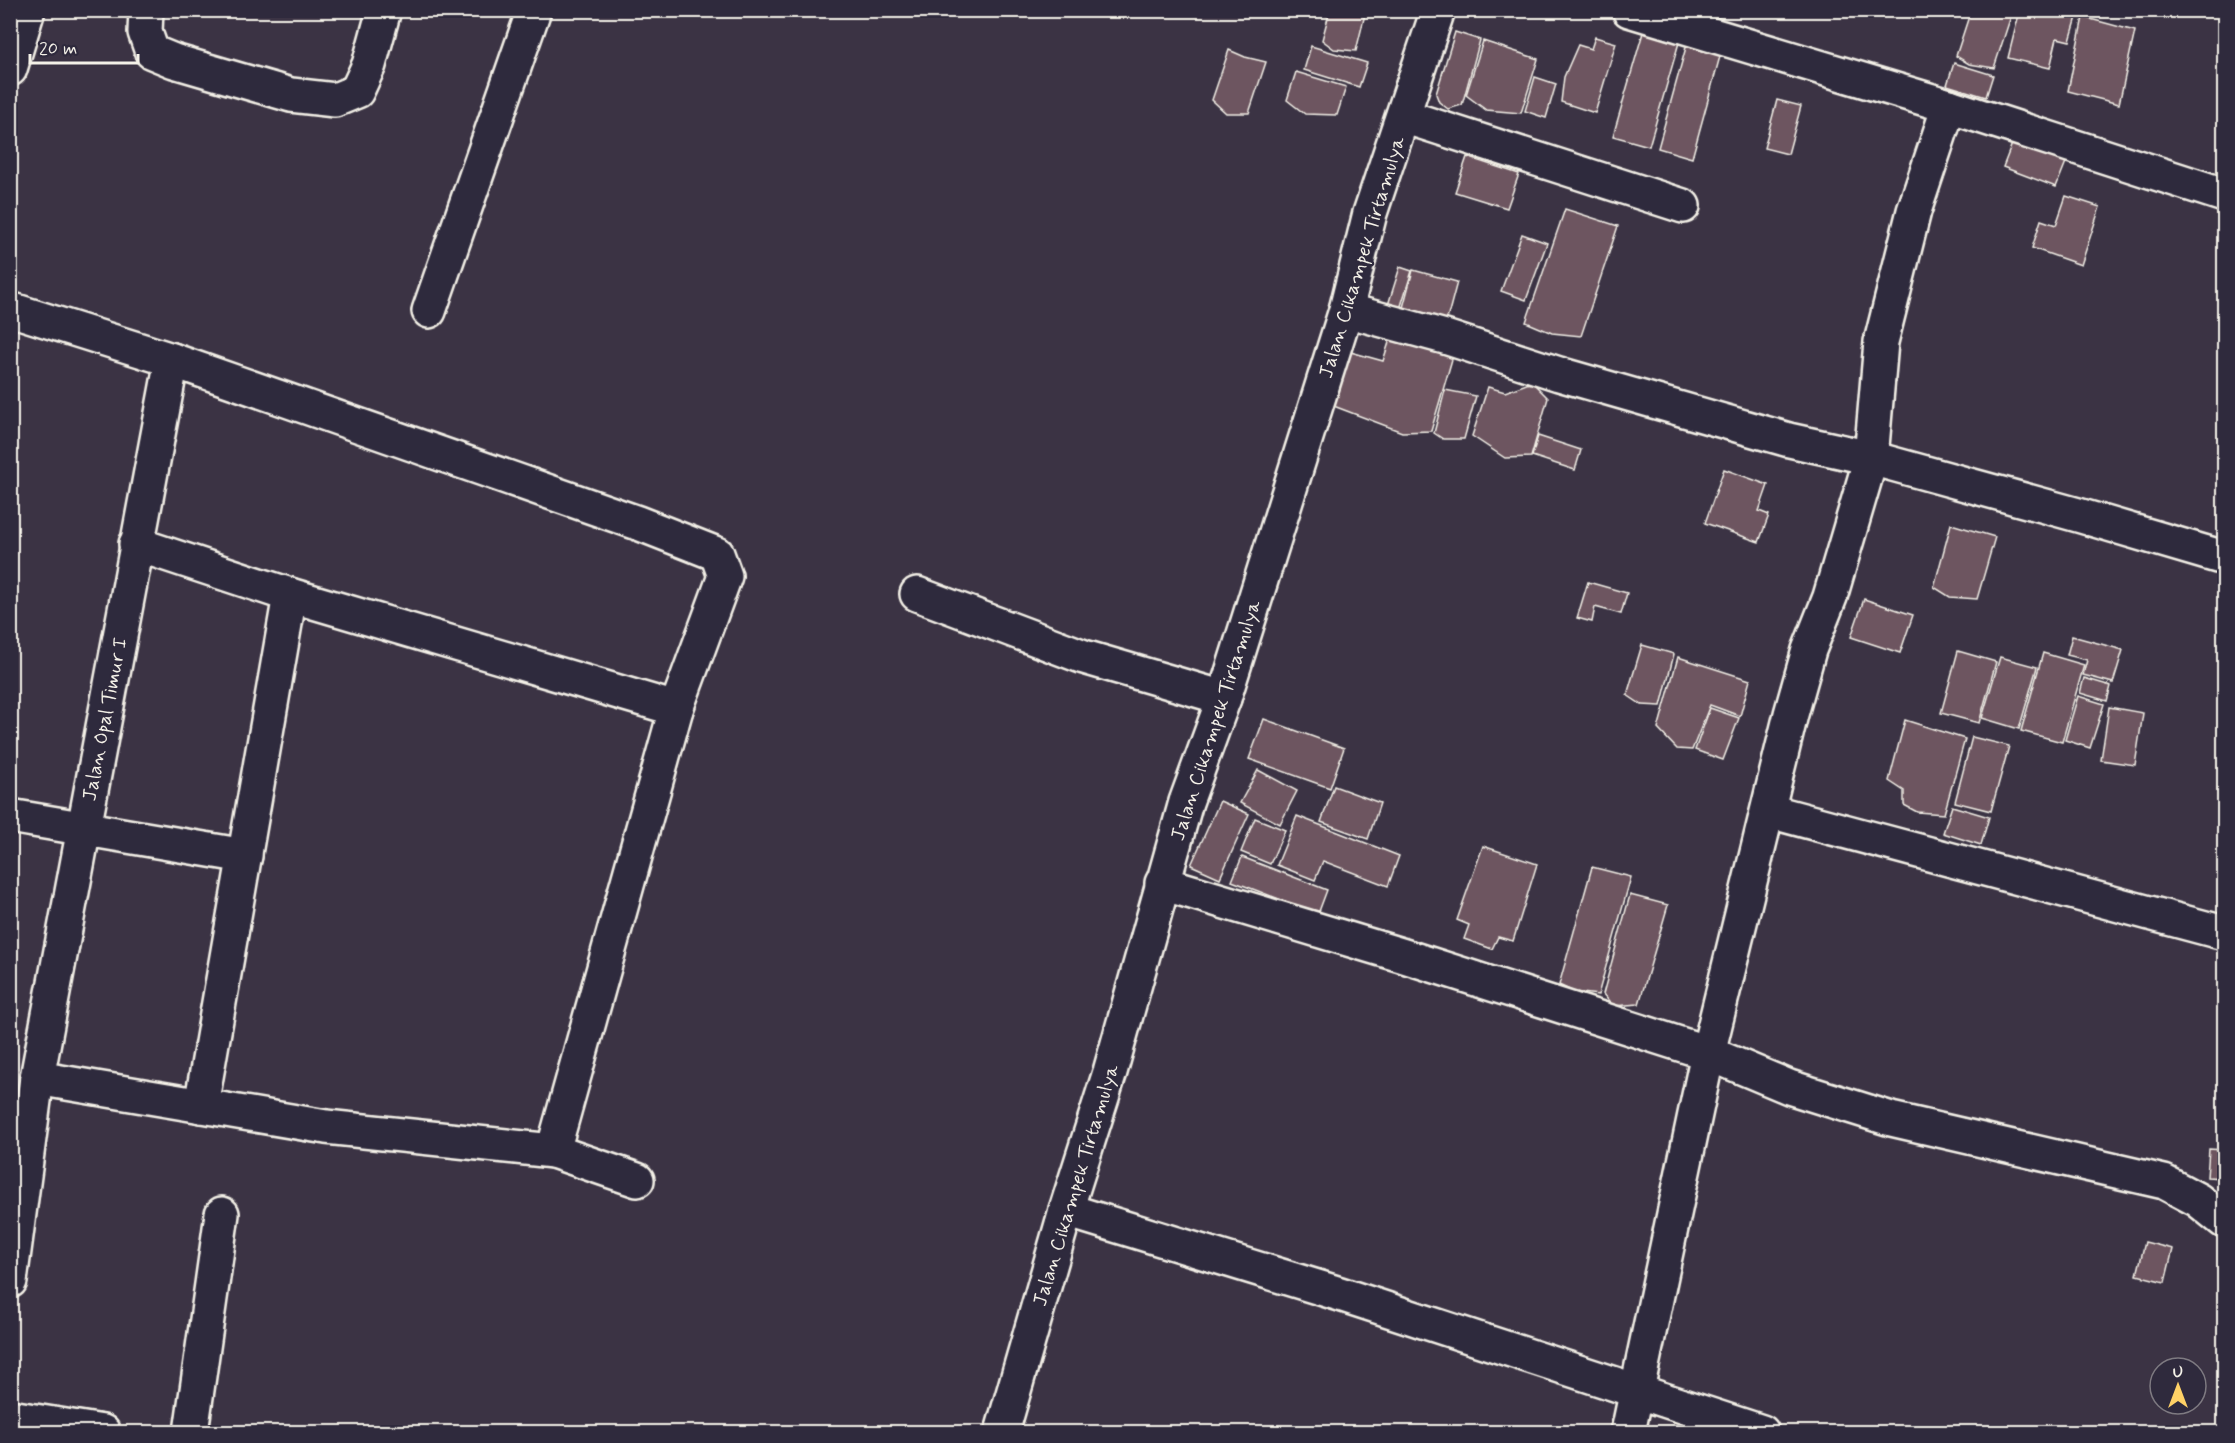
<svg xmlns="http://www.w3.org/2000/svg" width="2235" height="1443" font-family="Mynerve,sans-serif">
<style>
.building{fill:#6d5560;stroke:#f4f1e8;stroke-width:1.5}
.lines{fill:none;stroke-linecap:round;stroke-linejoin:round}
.minor-casing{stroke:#f4f1e8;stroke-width:38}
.minor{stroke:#2f2a3d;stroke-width:33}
.labels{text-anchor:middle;stroke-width:4.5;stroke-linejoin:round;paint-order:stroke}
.street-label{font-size:20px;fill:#f4f1e8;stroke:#2f2a3d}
</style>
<rect width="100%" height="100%" fill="#3b3344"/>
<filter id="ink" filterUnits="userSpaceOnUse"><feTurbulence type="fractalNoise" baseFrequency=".0167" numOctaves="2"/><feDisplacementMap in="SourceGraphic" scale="12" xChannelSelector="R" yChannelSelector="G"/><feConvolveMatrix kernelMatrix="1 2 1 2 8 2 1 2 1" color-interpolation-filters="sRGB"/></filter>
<g filter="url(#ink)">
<g class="building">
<polygon points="1330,10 1366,10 1356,51 1334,49 1322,40"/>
<polygon points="1971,10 2013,10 1994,68 1969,64 1956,56"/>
<polygon points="2020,10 2052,10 2077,17 2070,41 2057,38 2050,68 2008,58"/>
<polygon points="2083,17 2135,31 2119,104 2068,91"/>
<polygon points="1644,29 1680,39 1649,146 1613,136"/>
<polygon points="1455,32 1480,40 1462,105 1448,109 1439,102 1436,94"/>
<polygon points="1595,37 1616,43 1595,113 1561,102 1564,77 1578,45 1591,49"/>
<polygon points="1688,40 1722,49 1692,158 1658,148"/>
<polygon points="1483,41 1538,59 1521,113 1486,110 1466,95"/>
<polygon points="1311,46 1367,63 1359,87 1304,70"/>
<polygon points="1229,50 1245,57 1266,62 1249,113 1226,113 1212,100"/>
<polygon points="1954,63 1993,75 1986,97 1947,85"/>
<polygon points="1296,72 1346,87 1337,115 1305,114 1287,100"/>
<polygon points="1535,77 1556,84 1546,118 1525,111"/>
<polygon points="1777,100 1801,106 1788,154 1764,148"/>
<polygon points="2017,131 2070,152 2056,187 2003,167"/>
<polygon points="1467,157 1519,174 1507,208 1455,192"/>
<polygon points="2066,196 2100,207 2081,265 2032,248 2041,220 2056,225"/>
<polygon points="1565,209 1618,226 1581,336 1552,333 1526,322"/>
<polygon points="1522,234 1547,243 1526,300 1501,291"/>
<polygon points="1400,267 1412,271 1400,309 1388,305"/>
<polygon points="1413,270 1457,282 1445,327 1401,315"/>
<polygon points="1393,330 1455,349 1431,431 1402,432 1331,405 1347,351 1383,361"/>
<polygon points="1532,382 1548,398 1531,457 1505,458 1472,436 1488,387 1505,392"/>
<polygon points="1445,390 1476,396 1464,439 1443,439 1434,433"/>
<polygon points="1538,436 1581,450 1575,470 1532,456"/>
<polygon points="1724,469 1768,485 1759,511 1769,515 1759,542 1705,523"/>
<polygon points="1951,524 1995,537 1977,599 1950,597 1934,587"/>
<polygon points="1588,582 1627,593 1621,614 1595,607 1592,622 1577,618"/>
<polygon points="1864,599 1913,615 1900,653 1851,637"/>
<polygon points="2072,636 2123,650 2113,683 2083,675 2087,660 2067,655"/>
<polygon points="1642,645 1674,654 1661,706 1642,705 1627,695"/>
<polygon points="1958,651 1996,662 1979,723 1941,713"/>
<polygon points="2043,653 2084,665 2062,742 2021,731"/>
<polygon points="1678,657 1750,680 1740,716 1710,705 1692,750 1677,749 1658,729"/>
<polygon points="2000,657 2037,667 2019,729 1982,718"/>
<polygon points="2084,678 2111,686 2107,701 2080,693"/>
<polygon points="2078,696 2104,704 2090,748 2065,740"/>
<polygon points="2109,707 2143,713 2135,765 2101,760"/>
<polygon points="1710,708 1739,718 1723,760 1695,750"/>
<polygon points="1264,719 1344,748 1330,788 1249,759"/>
<polygon points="1905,720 1965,739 1944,814 1917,812 1904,805 1904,791 1889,781"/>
<polygon points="1972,737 2009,746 1991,811 1955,802"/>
<polygon points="1258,770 1297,791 1280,824 1240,803"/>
<polygon points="1334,786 1380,803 1368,839 1321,822"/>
<polygon points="1220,801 1249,814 1220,878 1191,865"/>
<polygon points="1952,806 1989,817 1981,845 1943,833"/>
<polygon points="1297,816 1399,856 1388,886 1323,861 1315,880 1277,865"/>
<polygon points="1255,818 1285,830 1270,864 1241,852"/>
<polygon points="1483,846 1537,864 1513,941 1498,937 1492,949 1464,939 1469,925 1457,920"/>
<polygon points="1242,857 1327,890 1318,914 1232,881"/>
<polygon points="1592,867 1631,877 1598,995 1574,992 1559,985"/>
<polygon points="1630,895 1668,905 1639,1004 1613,1006 1603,994"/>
<polygon points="2209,1149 2224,1150 2224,1178 2207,1177"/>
<polygon points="2145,1242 2173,1249 2165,1282 2137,1275"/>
</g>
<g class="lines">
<g class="minor-casing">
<g id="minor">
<polyline points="146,10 145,32 152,52 174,61 291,95 335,100 357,91 369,65 384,10"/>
<polyline points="1629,10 1949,106 2224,195"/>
<polyline points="10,69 28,10"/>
<polyline points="1403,116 1683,206"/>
<polyline points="10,309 172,360 638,523 717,554 725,576 676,709 553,1151"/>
<polyline points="1346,310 1445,337 1559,374 1789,440 1871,458 2078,515 2224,558"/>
<polyline points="429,311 534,10"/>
<polyline points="136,544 290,595 676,709"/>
<polyline points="917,594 1084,657 1224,698"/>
<polyline points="1769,811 2224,933"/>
<polyline points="10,816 245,856"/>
<polyline points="1162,883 1401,955 1708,1053 1789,1087 1891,1119 2164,1182 2198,1200 2224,1221"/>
<polyline points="37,1078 326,1127 553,1151 637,1180"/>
<polyline points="201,1106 290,595"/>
<polyline points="1066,1210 1340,1294 1762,1432"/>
<polyline points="10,1281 37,1078 172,360"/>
<polyline points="10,1417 103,1432"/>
<polyline points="191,1432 222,1214"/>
<polyline points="1002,1432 1066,1210 1110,1072 1186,802 1224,698 1346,310 1370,213 1438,10"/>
<polyline points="1628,1432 1708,1053 1791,714 1809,650 1830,597 1871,458 1881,342 1914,211 1949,106"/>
</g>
</g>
<use href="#minor" class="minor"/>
</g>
</g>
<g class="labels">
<g class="street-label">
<text transform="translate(1361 257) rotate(-73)" y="7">Jalan Cikampek Tirtamulya</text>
<text transform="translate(104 719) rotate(-79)" y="7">Jalan Opal Timur I</text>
<text transform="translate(1215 720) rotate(-72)" y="7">Jalan Cikampek Tirtamulya</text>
<text transform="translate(1075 1185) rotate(-73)" y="7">Jalan Cikampek Tirtamulya</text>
</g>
</g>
<rect width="2235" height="1443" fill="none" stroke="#2f2a3d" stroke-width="36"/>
<rect x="18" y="18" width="2199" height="1407" fill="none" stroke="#f4f1e8" stroke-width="2" filter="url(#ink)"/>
<g transform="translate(2178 1386)"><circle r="28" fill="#2f2a3d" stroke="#7e7a81" stroke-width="1.5"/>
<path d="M0-4.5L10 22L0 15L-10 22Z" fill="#ffd166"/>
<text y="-9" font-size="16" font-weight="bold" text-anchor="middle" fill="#f4f1e8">U</text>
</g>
<path d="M30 54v9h108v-9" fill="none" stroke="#f4f1e8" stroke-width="3"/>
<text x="39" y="54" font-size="18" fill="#f4f1e8" stroke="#2f2a3d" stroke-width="4.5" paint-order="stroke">20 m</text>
</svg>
